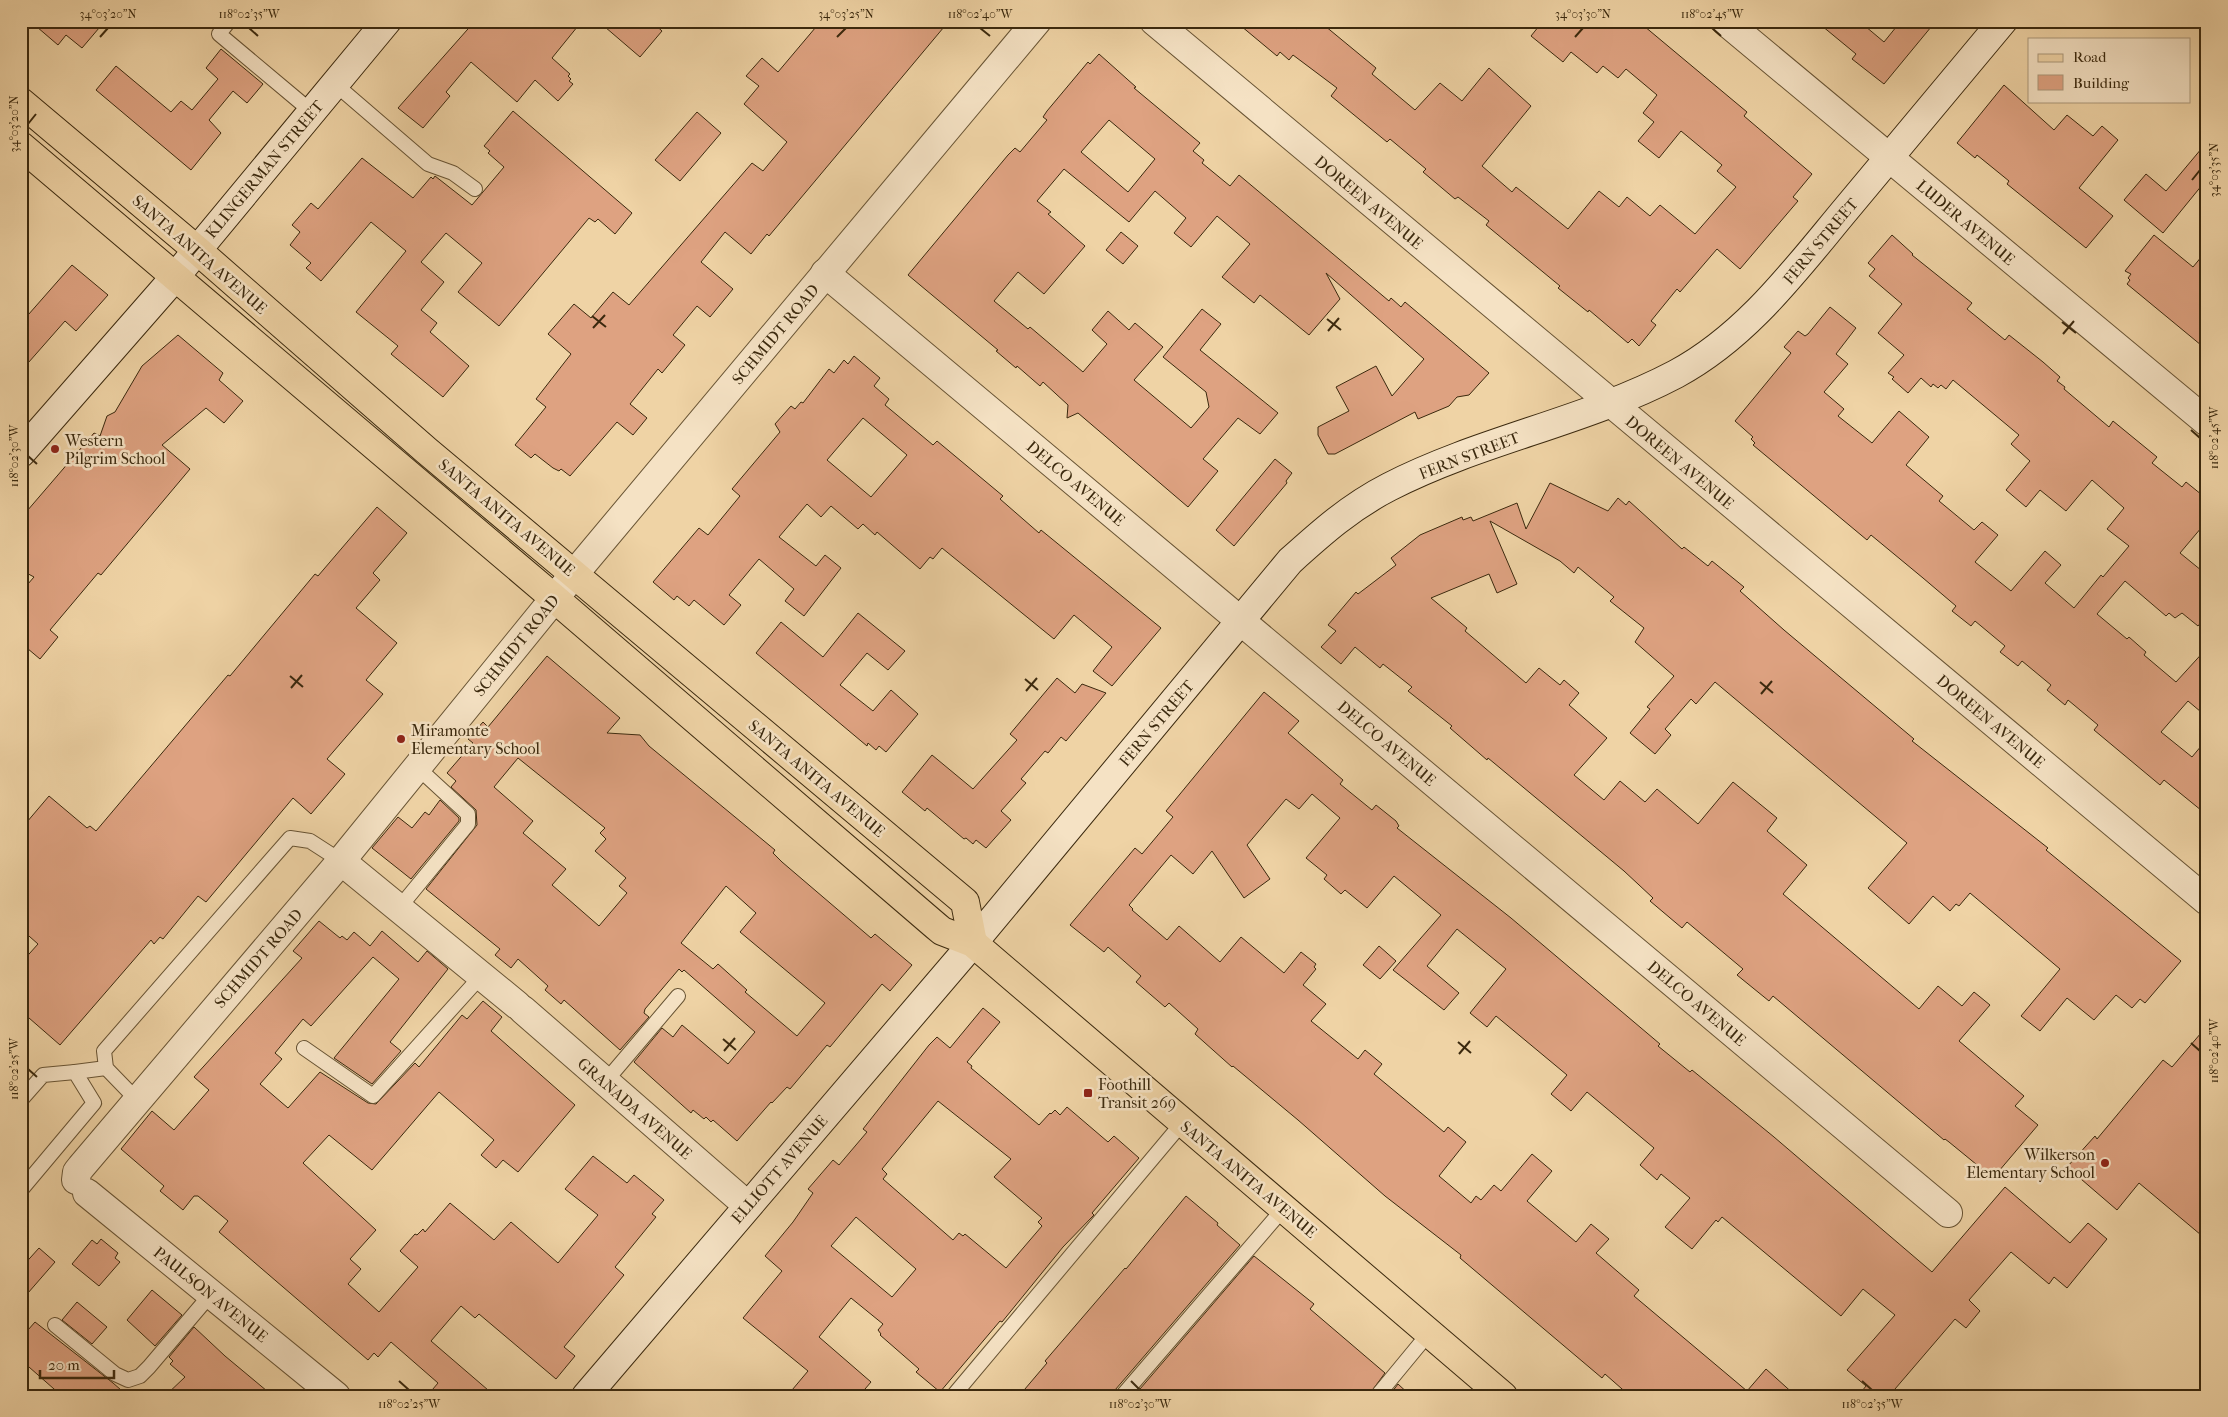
<svg xmlns="http://www.w3.org/2000/svg" width="2228" height="1417" font-family="'IM FELL French Canon',serif">
<style>
.building{fill:#dea281;stroke:#3b290e;fill-rule:evenodd}
.lines{fill:none;stroke-linecap:round;stroke-linejoin:round}
.lane-casing{stroke:#685434;stroke-width:16}
.street-casing{stroke:#685434;stroke-width:30}
.secondary-casing{stroke:#3b290e;stroke-width:30}
.primary-casing{stroke:#3b290e;stroke-width:30}
.lane{stroke:#f5e2c4;stroke-width:14}
.street{stroke:#f5e2c4;stroke-width:28}
.secondary{stroke:#f5e2c4;stroke-width:28}
.primary{stroke:#efd3a5;stroke-width:28}
.ticks{fill:none;stroke:#3b290e;stroke-width:2}
.poi-dot{fill:#8f2418;stroke:#f5e2c4;stroke-width:2}
.labels{text-anchor:middle;stroke-width:5;stroke-linejoin:round;paint-order:stroke}
.street-label{font-size:16px;fill:#3b290e;stroke:#f5e2c4}
.poi-label{font-size:16px;fill:#3b290e;stroke:#f5e2c4;text-anchor:start}
.neatline{fill:none;stroke:#3b290e;stroke-width:2}
.ticks-label{font-size:12px;text-anchor:middle;fill:#3b290e}
</style>
<rect width="100%" height="100%" fill="#efd3a5"/>
<filter id="stains"><feTurbulence type="fractalNoise" baseFrequency=".004" numOctaves="4"/><feColorMatrix values="0 0 0 0 .2 0 0 0 0 .09 0 0 0 0 .02 0 0 0 .5 -.17"/></filter>
<radialGradient id="worn" r=".72"><stop offset=".6" stop-color="#630" stop-opacity="0"/><stop offset="1" stop-color="#630" stop-opacity=".3"/></radialGradient>
<g class="building">
<polygon points="30,21 105,21 82,48 66,35 58,45"/>
<polygon points="475,21 582,21 552,58 570,74 568,76 571,79 569,81 573,84 558,101 535,80 517,102 471,62 446,92 450,96 423,128 398,108"/>
<polygon points="598,21 651,21 662,31 640,57"/>
<polygon points="821,21 949,21 769,236 767,234 751,254 725,232 701,262 733,289 710,317 697,306 673,335 685,345 662,373 658,369 630,404 647,418 633,435 617,422 570,476 561,469 559,471 553,468 535,454 531,458 515,445 546,407 536,399 571,354 548,334 574,304 591,318 613,292 629,305 752,163 763,171 787,142 744,104 759,86 746,76 762,58 778,72"/>
<polygon points="1235,21 1288,21 1297,29 1304,21 1319,21 1376,68 1372,74 1415,110 1440,83 1462,101 1489,68 1531,106 1482,166 1512,192 1516,187 1568,229 1599,191 1619,207 1627,197 1650,216 1660,205 1695,234 1736,187 1717,171 1722,165 1681,131 1659,158 1638,141 1654,122 1643,113 1657,95 1626,69 1618,78 1603,66 1597,73 1571,52 1563,62 1531,36 1543,21 1638,21 1747,112 1744,116 1812,174 1793,197 1798,201 1740,269 1717,249 1680,292 1677,289 1651,321 1656,325 1639,346 1632,339 1628,343 1589,310 1588,312 1558,288 1560,286 1486,225 1489,221 1458,197 1455,199 1423,172 1426,169 1390,139 1387,142 1331,96 1337,88 1293,55 1289,60 1280,52 1277,56"/>
<polygon points="1816,21 1859,21 1884,42 1901,21 1936,21 1884,84 1852,59 1856,54"/>
<polygon points="221,49 263,84 247,103 233,91 209,120 221,133 191,170 96,90 116,66 171,112 181,101 192,110 218,79 206,68"/>
<path d="M1099,54L1136,87L1134,88L1200,143L1193,151L1204,160L1202,163L1230,186L1239,175L1389,301L1391,298L1401,307L1405,302L1489,373L1469,395L1457,397L1449,406L1418,419L1415,412L1335,454H1328L1318,435V427L1349,411L1336,387L1376,366L1392,396L1424,359L1326,273L1340,299L1309,335L1260,295L1254,303L1222,277L1250,244L1217,216L1191,247L1174,233L1186,218L1155,191L1129,222L1064,169L1037,201L1051,212L1048,214L1085,246L1044,294L1018,272L994,301L1028,329L1030,327L1083,372L1107,344L1092,330L1108,311L1129,330L1135,323L1163,347L1134,380L1191,428L1209,407L1206,392L1163,357L1202,309L1221,324L1200,350L1278,413L1260,434L1238,418L1203,459L1218,471L1188,507L1078,413L1067,418L1068,405L1043,382L1040,386L1017,366L1016,368L996,351L998,350L908,275L1008,155L1015,148L1020,152L1047,120L1043,117L1047,111L1088,62L1090,64ZM1109,120L1155,159L1128,192L1081,152Z"/>
<polygon points="2004,85 2054,130 2067,115 2093,136 2102,126 2118,140 2079,188 2113,216 2086,248 2007,184 2009,181 1977,155 1975,158 1957,143"/>
<polygon points="513,111 632,213 615,234 598,219 595,222 589,218 499,326 458,292 482,263 446,233 421,262 444,282 421,310 437,323 430,332 469,366 443,397 391,354 398,346 356,312 406,251 371,222 321,281 306,268 311,263 290,245 300,232 292,225 311,203 318,209 362,158 413,198 431,177 433,179 435,176 472,205 504,167 488,153 490,151 484,146"/>
<polygon points="697,112 721,133 680,181 655,160"/>
<polygon points="2207,142 2207,179 2163,233 2124,200 2146,174 2166,191"/>
<polygon points="1121,232 1138,246 1123,264 1106,250"/>
<polygon points="1892,235 1913,254 1912,255 1972,303 1967,309 2005,340 2009,335 2043,362 2060,377 2057,381 2065,387 2064,389 2109,427 2113,421 2157,457 2152,463 2182,487 2186,482 2207,499 2207,521 2180,553 2207,575 2207,615 2198,626 2182,613 2175,618 2169,613 2166,616 2125,581 2097,614 2127,639 2129,637 2146,652 2144,655 2176,682 2207,648 2207,717 2188,701 2161,732 2192,757 2207,739 2207,815 2164,780 2160,785 2094,730 2098,725 2068,700 2065,705 2047,690 2051,685 2022,661 2018,666 2000,652 2005,646 1975,621 1971,626 1952,611 1956,606 1923,578 1871,535 1867,540 1753,445 1755,443 1751,439 1753,437 1735,421 1791,353 1784,347 1798,331 1805,336 1808,334 1830,307 1856,328 1836,354 1848,364 1824,392 1844,409 1838,416 1872,443 1899,411 1929,437 1906,465 1943,496 1939,501 1974,530 1982,522 1998,535 1975,562 2011,591 2045,551 2061,565 2045,583 2074,608 2101,575 2103,577 2129,546 2107,529 2124,508 2092,480 2066,511 2040,490 2026,507 2006,490 2030,461 2011,444 2019,435 1953,380 1946,389 1941,385 1938,388 1933,384 1931,387 1921,378 1908,393 1892,379 1894,377 1888,373 1904,355 1878,333 1902,304 1869,276 1875,269 1868,263"/>
<polygon points="2154,235 2193,267 2207,250 2207,350 2127,284 2130,280 2128,278 2131,274 2125,271"/>
<polygon points="72,265 108,295 76,331 65,321 21,371 21,323"/>
<polygon points="178,335 223,373 219,380 243,401 224,423 206,408 162,445 190,469 101,575 98,573 50,630 58,637 40,659 21,643 21,592 34,577 21,570 21,518 94,433 100,436 107,416 115,412 142,366"/>
<path d="M854,356L880,378L874,386L889,399L885,405L933,445L937,441L1003,496L1000,499L1039,533L1041,530L1161,628L1112,686L1093,671L1112,647L1074,615L1054,639L942,548L933,559L930,557L920,569L877,532L875,535L863,524L858,529L831,506L821,517L807,504L779,537L816,566L825,555L841,568L804,616L785,601L794,589L759,559L729,595L741,605L724,625L694,600L689,606L677,596L674,600L653,582L699,528L708,535L740,496L732,489L780,432L775,424L791,406L795,409L801,402L803,403L829,369L834,373L844,360L848,364ZM863,418L907,455L871,497L827,460Z"/>
<polygon points="1275,459 1292,473 1286,481 1287,483 1234,546 1216,530"/>
<polygon points="1550,483 1608,511 1618,498 1626,505 1629,501 1682,549 1684,547 1708,566 1712,561 1744,587 1740,591 1784,630 1914,739 1912,741 2048,848 2046,850 2181,961 2145,1003 2140,999 2132,1008 2116,995 2094,1020 2067,998 2040,1031 2021,1016 2060,969 1970,893 1959,906 1956,904 1950,911 1933,896 1909,924 1868,888 1907,843 1715,682 1696,704 1691,699 1665,729 1671,735 1655,754 1630,733 1650,709 1647,707 1674,676 1635,642 1644,628 1610,601 1614,597 1578,567 1574,573 1560,561 1490,521 1517,584 1497,593 1489,574 1431,598 1467,628 1465,631 1526,683 1539,668 1560,685 1564,680 1579,693 1569,705 1607,738 1574,775 1604,800 1620,781 1645,802 1657,789 1698,824 1733,782 1777,818 1767,831 1807,865 1783,894 1919,1009 1938,986 1962,1006 1974,992 1990,1005 1959,1041 2024,1096 2015,1106 2038,1125 1993,1178 1949,1142 1945,1139 1944,1140 1773,996 1769,1001 1737,975 1743,969 1687,922 1682,928 1650,901 1653,898 1624,871 1488,758 1487,760 1450,728 1452,726 1408,691 1412,687 1383,664 1380,668 1355,647 1341,664 1321,647 1336,631 1328,625 1356,592 1358,594 1396,565 1391,558 1420,535 1462,517 1463,520 1471,517 1473,521 1517,503 1526,529"/>
<polygon points="377,507 407,533 373,573 380,580 356,608 397,643 366,680 383,694 327,759 345,774 311,814 293,798 206,902 198,896 163,939 160,937 154,944 151,940 60,1045 21,1011 21,963 38,944 21,929 21,829 49,796 87,828 90,826 96,831 228,675 230,676 315,574 318,576"/>
<polygon points="858,613 905,651 888,670 867,653 840,685 873,711 891,690 918,714 886,752 879,746 876,750 868,743 867,746 756,653 781,622 823,657"/>
<path d="M547,656L620,718L607,733L640,735L649,746L775,850L773,853L782,862L871,938L875,934L912,965L890,991L882,984L830,1047L827,1045L790,1089L787,1087L772,1103L771,1102L737,1141L713,1120L711,1122L706,1117L704,1119L693,1110L691,1113L634,1062L662,1028L673,1037L682,1025L728,1064L755,1032L684,970L682,972L679,969L645,1009L644,1013L649,1017L620,1050L564,1000L561,1004L545,990L548,986L518,959L511,968L495,955L500,949L426,889L477,825L476,810L451,787L456,781L447,773L473,743L468,739L483,722L488,727ZM518,758L605,828L600,833L606,839L595,851L626,878L619,886L627,893L599,926L552,885L566,869L523,833L533,821L494,787ZM726,886L756,913L740,932L825,1003L797,1036L745,992L747,990L718,964L713,969L681,943Z"/>
<polygon points="1057,678 1075,693 1082,684 1106,693 1066,741 1061,737 1048,753 1045,751 1021,779 1026,783 1001,811 1011,820 986,848 976,840 973,844 966,838 964,839 927,808 925,811 902,792 932,755 973,789 1017,740 1010,734"/>
<polygon points="1264,692 1299,721 1288,733 1343,780 1340,784 1372,810 1376,805 1396,821 1399,826 1397,828 1511,918 1660,1044 1658,1046 1690,1072 1692,1070 1774,1137 1932,1272 2005,1187 2070,1243 2088,1223 2107,1239 2067,1288 2054,1277 2049,1284 2011,1252 1969,1300 1980,1311 1966,1328 1955,1319 1889,1396 1858,1396 1866,1386 1847,1370 1895,1315 1863,1289 1841,1316 1722,1217 1718,1222 1716,1220 1692,1249 1665,1227 1690,1198 1661,1174 1657,1180 1640,1165 1654,1148 1587,1092 1571,1111 1551,1094 1567,1075 1496,1016 1487,1027 1470,1013 1506,969 1457,929 1427,966 1459,993 1444,1010 1393,970 1441,915 1394,876 1367,908 1345,890 1341,894 1324,879 1327,875 1306,858 1340,818 1312,794 1299,809 1286,799 1247,845 1270,879 1244,898 1212,851 1193,874 1171,855 1129,905 1133,909 1132,910 1167,940 1179,926 1220,962 1241,937 1284,973 1301,952 1316,964 1314,967 1316,969 1303,985 1326,1004 1311,1021 1358,1059 1365,1050 1382,1064 1374,1074 1444,1132 1448,1127 1466,1142 1439,1176 1471,1203 1476,1196 1481,1200 1494,1185 1501,1191 1532,1154 1552,1171 1527,1201 1576,1242 1591,1224 1609,1239 1596,1253 1639,1290 1634,1296 1747,1391 1766,1369 1796,1396 1630,1396 1605,1374 1602,1378 1460,1258 1461,1255 1385,1196 1298,1120 1233,1066 1232,1067 1195,1034 1198,1029 1169,1003 1165,1007 1136,982 1141,976 1108,947 1104,952 1070,925 1135,848 1142,854 1173,817 1166,811"/>
<polygon points="440,800 459,818 459,821 411,879 372,848 398,817 412,828 425,812 429,815"/>
<polygon points="319,921 340,938 342,936 347,940 354,932 370,946 382,931 418,962 427,951 448,969 390,1042 401,1051 372,1084 334,1058 399,979 373,957 311,1026 303,1019 275,1053 282,1059 260,1084 288,1108 320,1072 368,1103 376,1104 415,1063 419,1067 462,1015 467,1019 483,1001 502,1017 491,1031 575,1105 518,1172 503,1160 496,1168 481,1155 494,1140 439,1092 372,1170 329,1135 303,1163 376,1230 350,1259 361,1269 348,1284 379,1312 418,1267 400,1251 415,1234 417,1235 423,1229 425,1232 450,1203 494,1240 511,1222 558,1263 598,1215 565,1189 593,1156 627,1183 634,1175 664,1200 652,1214 656,1217 615,1267 624,1275 564,1347 575,1356 556,1379 479,1314 475,1318 461,1306 431,1341 495,1396 427,1396 438,1383 391,1342 378,1357 374,1353 368,1360 219,1232 228,1221 198,1196 194,1196 183,1210 160,1191 164,1186 121,1149 152,1111 174,1130 209,1090 194,1077 302,958 293,951"/>
<polygon points="1379,946 1396,961 1380,979 1363,965"/>
<path d="M983,1008L1000,1022L967,1062L972,1066L971,1068L1039,1125L1050,1113L1051,1114L1055,1110L1060,1115L1067,1107L1108,1142L1114,1136L1139,1158L1092,1213L1094,1215L1091,1218L1063,1247L1002,1322L1000,1321L940,1392L916,1372L919,1369L880,1335L881,1334L878,1330L883,1324L851,1298L819,1337L871,1382L859,1396H787L808,1371L743,1318L782,1271L765,1256L793,1222L813,1193L808,1189L833,1160L839,1165L867,1132L863,1129L929,1045L937,1037L950,1048ZM938,1101L1011,1159L994,1177L1042,1218L1038,1222L1042,1226L1006,1268L965,1234L963,1236L959,1233L953,1240L883,1179L887,1174L882,1169ZM856,1217L916,1269L892,1297L831,1246Z"/>
<polygon points="2207,1026 2207,1240 2139,1183 2117,1210 2067,1167 2095,1136 2097,1139 2163,1060 2172,1067"/>
<polygon points="1186,1196 1218,1223 1217,1225 1240,1245 1115,1390 1113,1396 1019,1396 1047,1363 1045,1361 1125,1268 1126,1269"/>
<polygon points="101,1239 118,1253 115,1258 120,1262 99,1286 72,1264 92,1240 97,1244"/>
<polygon points="39,1248 55,1262 21,1301 21,1268"/>
<polygon points="1254,1256 1314,1304 1310,1309 1385,1373 1368,1396 1134,1396"/>
<polygon points="152,1290 182,1315 155,1346 127,1320"/>
<polygon points="77,1302 107,1327 92,1344 62,1320"/>
<polygon points="35,1322 113,1383 128,1396 62,1396 21,1360 21,1338"/>
<polygon points="194,1327 225,1356 273,1396 165,1396 185,1377 170,1364 173,1361 169,1357"/>
<polygon points="1398,1384 1411,1396 1389,1396"/>
</g>
<g class="lines">
<g class="lane-casing">
<g id="lane">
<polyline points="229,21 219,34 312,112"/>
<polyline points="335,84 428,164 453,173 475,189"/>
<polyline points="399,908 468,824 468,814 417,767"/>
<polyline points="304,1048 373,1096 482,975"/>
<polyline points="75,1072 106,1068"/>
<polyline points="605,1082 678,996"/>
<polyline points="21,1100 43,1075 75,1072 94,1103 21,1190"/>
<polyline points="137,1100 106,1068 104,1051 290,838 310,841 341,861"/>
<polyline points="55,1325 115,1374 128,1380 140,1376 149,1367 211,1294"/>
<polyline points="953,1396 1183,1122"/>
<polyline points="1122,1396 1284,1208"/>
<polyline points="1377,1396 1429,1333"/>
</g>
</g>
<g class="street-casing">
<g id="street">
<polyline points="1154,21 2207,901"/>
<polyline points="1725,21 2207,422"/>
<polyline points="825,273 1948,1213"/>
<polyline points="341,861 517,1005"/>
<polyline points="523,1010 747,1205"/>
<polyline points="76,1180 77,1172 81,1167 341,861 575,573 1037,21"/>
<polyline points="87,1193 336,1396"/>
</g>
</g>
<g class="secondary-casing">
<g id="secondary">
<polyline points="21,453 175,277 387,21"/>
<path d="M586,1396L973,943L1290,561C1321,533 1350,507 1389,487C1480,440 1585,422 1676,374C1747,336 1796,269 1847,208C1899,146 1951,84 2003,21"/>
</g>
</g>
<g class="primary-casing">
<g id="primary">
<polyline points="21,102 197,250 427,451 965,902 973,943"/>
<polyline points="21,146 554,598 936,926 942,931 973,943 1503,1396"/>
</g>
</g>
<use href="#lane" class="lane"/>
<use href="#street" class="street"/>
<use href="#secondary" class="secondary"/>
<use href="#primary" class="primary"/>
</g>
<path class="ticks" d="M249,28L258,36M980,28L990,36M1712,28L1721,36M100,37L108,28M837,37L846,28M1575,37L1583,28M28,124L36,114M2192,180L2200,170M592,316L606,327M1327,319L1341,330M2062,322L2076,333M593,328L605,315M1328,331L1339,318M2063,334L2074,321M2191,430L2200,438M28,456L37,464M290,676L303,687M1025,679L1038,690M1760,682L1773,693M291,688L302,675M1026,691L1037,678M1761,694L1772,681M723,1039L736,1050M1458,1042L1471,1053M2191,1043L2200,1051M724,1051L735,1038M1459,1054L1470,1041M28,1069L37,1077M399,1381L409,1390M1131,1381L1140,1390M1862,1381L1872,1390"/>
<g class="poi-dot">
<circle cx="55" cy="449" r="5"/>
<circle cx="401" cy="739" r="5"/>
<rect x="1083" y="1088" width="10" height="10" rx="2.5"/>
<circle cx="2105" cy="1163" r="5"/>
</g>
<g class="labels">
<g class="street-label">
<text transform="translate(264 169) rotate(-50)" y="6">KLINGERMAN STREET</text>
<text transform="translate(1369 202) rotate(40)" y="6">DOREEN AVENUE</text>
<text transform="translate(1966 222) rotate(40)" y="6">LUDER AVENUE</text>
<text transform="translate(1820 241) rotate(-50)" y="6">FERN STREET</text>
<text transform="translate(200 254) rotate(41)" y="6">SANTA ANITA AVENUE</text>
<text transform="translate(775 334) rotate(-50)" y="6">SCHMIDT ROAD</text>
<text transform="translate(1469 455) rotate(-21)" y="6">FERN STREET</text>
<text transform="translate(1680 462) rotate(40)" y="6">DOREEN AVENUE</text>
<text transform="translate(1076 483) rotate(40)" y="6">DELCO AVENUE</text>
<text transform="translate(507 517) rotate(40)" y="6">SANTA ANITA AVENUE</text>
<text transform="translate(516 645) rotate(-51)" y="6">SCHMIDT ROAD</text>
<text transform="translate(1991 721) rotate(40)" y="6">DOREEN AVENUE</text>
<text transform="translate(1156 723) rotate(-50)" y="6">FERN STREET</text>
<text transform="translate(1387 743) rotate(40)" y="6">DELCO AVENUE</text>
<text transform="translate(817 778) rotate(40)" y="6">SANTA ANITA AVENUE</text>
<text transform="translate(258 958) rotate(-49)" y="6">SCHMIDT ROAD</text>
<text transform="translate(1697 1003) rotate(40)" y="6">DELCO AVENUE</text>
<text transform="translate(635 1108) rotate(41)" y="6">GRANADA AVENUE</text>
<text transform="translate(779 1169) rotate(-49)" y="6">ELLIOTT AVENUE</text>
<text transform="translate(1249 1179) rotate(40)" y="6">SANTA ANITA AVENUE</text>
<text transform="translate(211 1294) rotate(39)" y="6">PAULSON AVENUE</text>
</g>
<g class="poi-label">
<text x="65" y="446">Western<tspan x="65" dy="18">Pilgrim School</tspan></text>
<text x="411" y="736">Miramonte<tspan x="411" dy="18">Elementary School</tspan></text>
<text x="1098" y="1090">Foothill<tspan x="1098" dy="18">Transit 269</tspan></text>
<text x="2095" y="1160" text-anchor="end">Wilkerson<tspan x="2095" dy="18">Elementary School</tspan></text>
</g>
</g>
<rect width="2228" height="1417" fill="none" stroke="#efd3a5" stroke-width="55"/>
<rect x="2028" y="38" width="162" height="65" fill="#f5e2c4" stroke="#ab987b"/>
<rect x="2038" y="54" width="25" height="8" fill="#efd3a5" stroke="#ab987b"/>
<text x="2073" y="62" font-size="15" fill="#3b290e">Road</text>
<rect x="2038" y="75" width="25" height="15" fill="#dea281" stroke="#ab987b"/>
<text x="2073" y="88" font-size="15" fill="#3b290e">Building</text>
<path d="M40 1370v8h74v-8" fill="none" stroke="#3b290e" stroke-width="2.5"/>
<text x="48" y="1370" font-size="15" fill="#3b290e" stroke="#f5e2c4" stroke-width="4" paint-order="stroke">20 m</text>
<rect x="28" y="28" width="2172" height="1362" class="neatline"/>
<g class="ticks-label">
<text x="108" y="18">34°03'20"N</text>
<text x="249" y="18">118°02'35"W</text>
<text x="846" y="18">34°03'25"N</text>
<text x="980" y="18">118°02'40"W</text>
<text x="1583" y="18">34°03'30"N</text>
<text x="1712" y="18">118°02'45"W</text>
<text transform="translate(14 124) rotate(-90)" y="4">34°03'20"N</text>
<text transform="translate(2214 170) rotate(-90)" y="4">34°03'35"N</text>
<text transform="translate(2214 438) rotate(-90)" y="4">118°02'45"W</text>
<text transform="translate(14 456) rotate(-90)" y="4">118°02'30"W</text>
<text transform="translate(2214 1051) rotate(-90)" y="4">118°02'40"W</text>
<text transform="translate(14 1069) rotate(-90)" y="4">118°02'25"W</text>
<text x="409" y="1408">118°02'25"W</text>
<text x="1140" y="1408">118°02'30"W</text>
<text x="1872" y="1408">118°02'35"W</text>
</g>
<rect width="100%" height="100%" filter="url(#stains)"/>
<rect width="100%" height="100%" fill="url(#worn)"/>
</svg>
